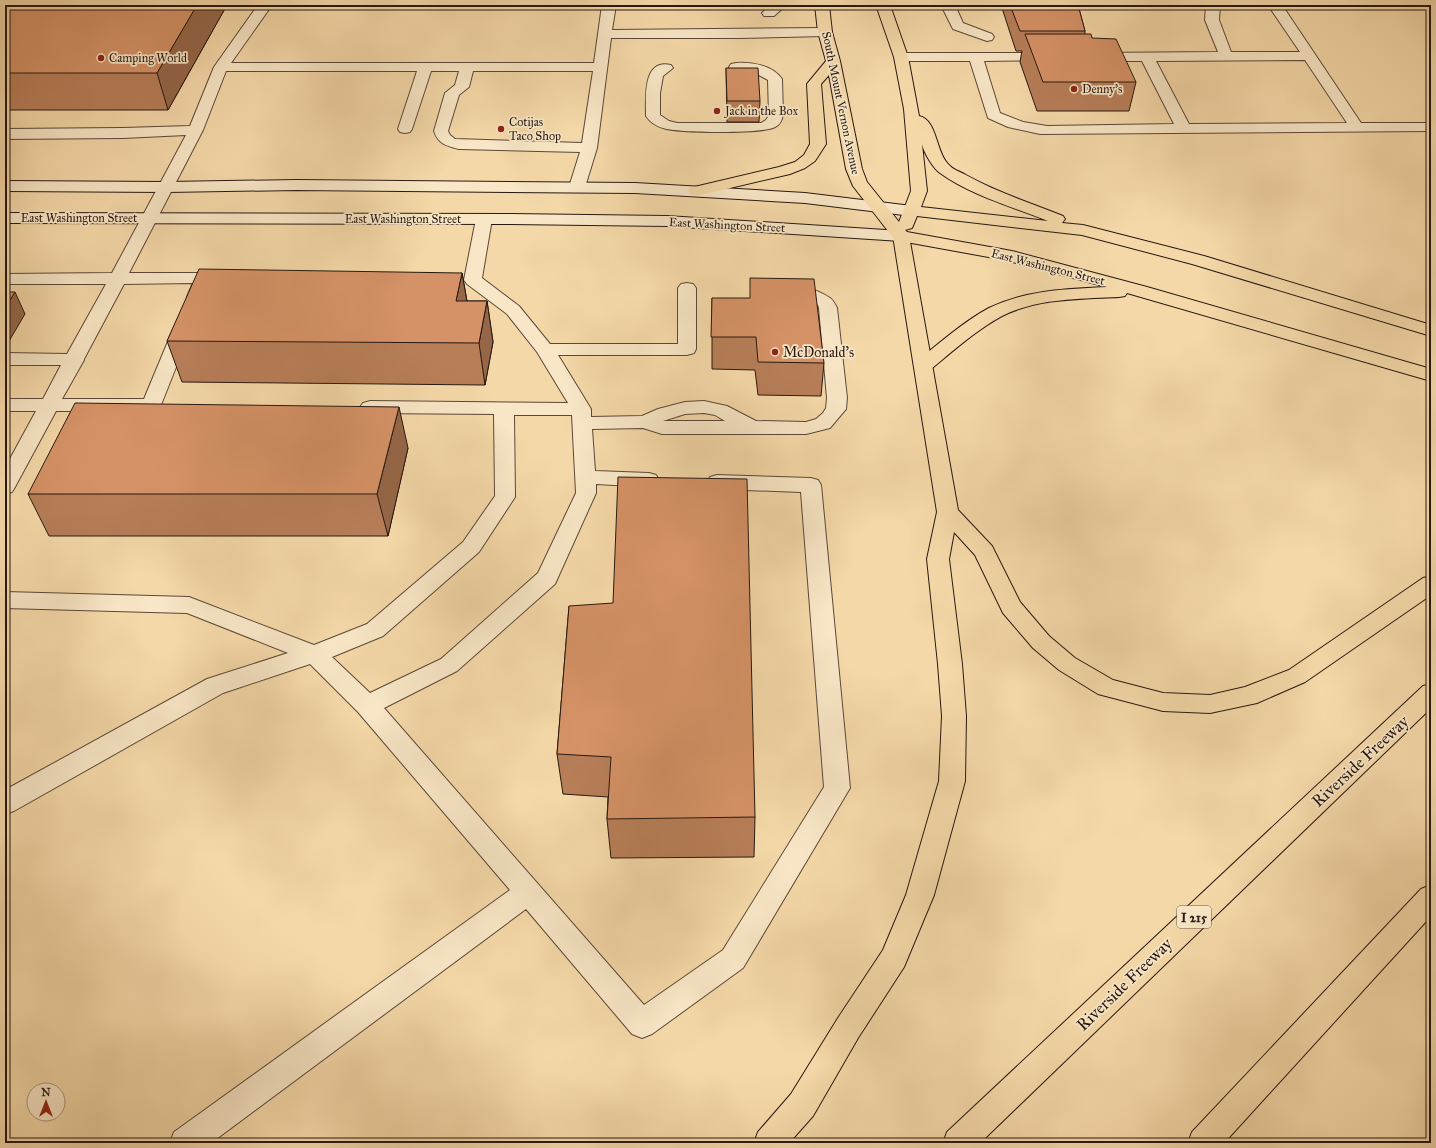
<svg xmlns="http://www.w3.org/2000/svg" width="1436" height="1148" font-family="'IM FELL Great Primer',serif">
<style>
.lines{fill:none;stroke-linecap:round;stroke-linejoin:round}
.lane-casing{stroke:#5a4838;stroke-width:2}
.secondary-casing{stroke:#271812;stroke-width:2}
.primary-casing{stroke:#271812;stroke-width:2}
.highway-casing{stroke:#271812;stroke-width:2}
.lane{fill:#f8e6c6;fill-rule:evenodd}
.secondary{fill:#f8e6c6;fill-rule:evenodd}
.primary{fill:#f5d8a8;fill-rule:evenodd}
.highway{fill:#f5d8a8;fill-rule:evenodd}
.wall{fill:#b77e58;stroke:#271812}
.shaded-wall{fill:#956647;stroke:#271812}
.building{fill:#d59266;stroke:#271812}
.poi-dot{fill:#8f2418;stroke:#f8e6c6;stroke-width:1.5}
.labels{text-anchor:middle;stroke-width:3.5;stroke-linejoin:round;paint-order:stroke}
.far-poi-label{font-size:12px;fill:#271812;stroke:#f8e6c6;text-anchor:start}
.far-street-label{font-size:12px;fill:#271812;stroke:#f8e6c6}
.shield{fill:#f8e6c6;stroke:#665648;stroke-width:1}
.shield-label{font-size:13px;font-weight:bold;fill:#271812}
.poi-label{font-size:14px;fill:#271812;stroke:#f8e6c6;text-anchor:start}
.near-street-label{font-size:17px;fill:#271812;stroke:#f8e6c6}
</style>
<rect width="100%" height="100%" fill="#f5d8a8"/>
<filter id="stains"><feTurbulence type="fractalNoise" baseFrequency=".005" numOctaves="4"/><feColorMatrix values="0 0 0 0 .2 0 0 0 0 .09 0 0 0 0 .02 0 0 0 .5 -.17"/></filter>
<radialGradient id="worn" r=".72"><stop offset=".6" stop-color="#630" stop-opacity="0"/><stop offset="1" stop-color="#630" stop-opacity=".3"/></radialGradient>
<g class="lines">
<g class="lane-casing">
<g id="lane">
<path d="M258,5H272L231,63H594L602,5H616L612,30L825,28L830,29L832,32L830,35L825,36L739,38H611L597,148L585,187L583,190L577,192L571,190L569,187L580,152L459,149C447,146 438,144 434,131L445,93L455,85L459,71H431L412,129L410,132L405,133L400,132L398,129L417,71H226L203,130L129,273H204L210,274L213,278L202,301L196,302L190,301L187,297L193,283L124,284L84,359V360L62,399H144L174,327L177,323L183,322L189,323L192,327L161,405L158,409L151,411H56L15,487L12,492L5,494V468L36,411H5V399H43L61,365H5V353L67,354L106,284H5V274L112,273L186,135L123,138L5,139V129L123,128L190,126L214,67ZM473,71H593L582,143L455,139L450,135L448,131L459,95L469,87Z"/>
<polygon points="770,5 784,5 784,7 774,16 764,16 762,13"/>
<polygon points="941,5 955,5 963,23 992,34 994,37 992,40 987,41 953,29"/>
<path d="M1206,5H1220L1219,20L1231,52H1300L1268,5H1282L1361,123H1431V131L1040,134L1008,127L988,118L970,61H901L896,60L894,57L896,54L901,53H1052L1057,54L1059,57L1057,60L984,61L1000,113L1023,122L1047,126L1174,124L1142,61H1094L1089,60L1087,57L1089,54L1094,53L1218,52L1205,20ZM1305,60L1347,123L1189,124L1156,61Z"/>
<path d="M736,63C752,62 772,65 782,79L783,115C782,120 780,125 775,127C762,134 678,133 663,128C656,126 650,122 646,116C646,99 642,58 671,65L673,68L663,76L660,93V115L669,121L677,123H761L766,120L769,115L768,80L753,72L731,70L729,67L731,64Z"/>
<path d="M484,214L490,216L492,219L482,278L519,306L550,344H678V288L681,284L687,283L693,284L696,288V349L694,353L687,355H558L591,409V417L642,416L658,409L685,402L704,401L727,406L756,421L806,422L816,419L823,413L826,408L827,398L819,308L818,305L798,296L782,293L779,289L782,285C796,282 818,290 830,298C833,300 835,304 837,308L847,398L846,409L830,428L806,434H662L643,428L592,429L595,471L649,473L656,475L659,480L656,485L649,487L596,484V493L555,584L457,671L384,708L644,1005L723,950L824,787L801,492L717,489L710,487L707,482L710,477L717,475L811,478L818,480L821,485L850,788L743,968L652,1034L642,1038L632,1034L526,909L211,1143H170L174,1132L510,890L358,712L310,664L223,693L14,811L5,814V790L207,679L288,653L187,613L5,608V592L189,597L314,645L367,624L463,542L495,496L494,414L370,413L363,411L360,407L363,403L370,401L568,403L537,352L507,314L467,284L464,280L476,219L478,216ZM704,413L715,415L725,421H663L685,414ZM514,415H572L576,493L538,573L441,659L370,693L332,657L383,636L479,552L515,497Z"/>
</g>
</g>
<g class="secondary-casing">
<g id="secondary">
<polygon points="296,180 635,183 805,193 912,206 918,208 920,211 918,214 912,216 805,203 635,193 296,190 167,192 5,191 5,181 167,182"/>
<polygon points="5,213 510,214 667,216 901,231 907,232 909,236 907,240 901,241 667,226 510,224 5,223"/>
</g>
</g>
<g class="primary-casing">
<path id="primary" d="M815,5H829L832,32L840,61L862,169L867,182L899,222L911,191L904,109L894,57L876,5H890L908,57L919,116C938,120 935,153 950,166C954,170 961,172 966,175C996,192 1031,203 1063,216L1065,219L1062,223L1083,225L1204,256L1431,325V336L1192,264L1082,235L917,216L912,228L905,230L907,232L1012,251L1147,287L1431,369V381L1127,293L1125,296L1119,297C1080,299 1038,298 1002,316C976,330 953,351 931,369L924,371L917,369L915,365L917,361C940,343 963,322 989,308C1026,290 1067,289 1107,287L1005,260L895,240L853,186L846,169L829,75L821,84L826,144L815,161L805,168L790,174L696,196L690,194L688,191L690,188L779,167L795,162L804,155L810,144L807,84L826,61L818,32ZM922,144C924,153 933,168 940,173C970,195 1013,207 1048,221L921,207L927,191Z"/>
</g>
<g class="highway-casing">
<g id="highway">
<polygon points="901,231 907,232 909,236 958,510 992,546 1020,602 1049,636 1075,658 1113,680 1163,693 1210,695 1245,687 1289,670 1423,578 1431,576 1431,595 1305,682 1257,703 1210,713 1163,711 1098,694 1059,670 1033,648 1003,613 975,555 954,532 949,559 962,664 966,716 965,781 934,895 904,967 858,1038 813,1116 789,1143 754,1143 758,1132 791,1094 838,1018 883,950 906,895 939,781 942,716 938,664 927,559 937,512 893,236 895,232"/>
<polygon points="1431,684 1431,708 980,1143 943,1143 947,1132 1423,686"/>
<polygon points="1431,885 1431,916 1224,1143 1188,1143 1192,1132 1421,889"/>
</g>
</g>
<use href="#lane" class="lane"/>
<use href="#secondary" class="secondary"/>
<use href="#primary" class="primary"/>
<use href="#highway" class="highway"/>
</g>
<g class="wall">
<polygon points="5,5 227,5 168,110 5,110"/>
<polygon points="1001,5 1078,5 1085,31 1085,34 1092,38 1136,82 1129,111 1037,111 1020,62 1022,51 1016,51"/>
<polygon points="726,68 760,101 759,122 727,122"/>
<polygon points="462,273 467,301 487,301 493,342 485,385 182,382 167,341"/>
<polygon points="712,298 824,363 821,396 758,395 755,370 712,369"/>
<polygon points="408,448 388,536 49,536 28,494"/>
<polygon points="569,606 755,817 754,857 611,858 607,819 608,797 563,794 557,754"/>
</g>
<g class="shaded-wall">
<polygon points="197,5 227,5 168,110 157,73"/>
<polygon points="462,273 469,313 456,301"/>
<polygon points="15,292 25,314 5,348 5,308"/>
<polygon points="487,301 493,342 485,385 479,343"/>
<polygon points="399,407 408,448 388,536 377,494"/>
</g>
<g class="building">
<polygon points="5,5 197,5 157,73 5,73"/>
<polygon points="1010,5 1078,5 1085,31 1020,31"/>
<polygon points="1025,34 1091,34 1092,38 1116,39 1136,82 1043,82"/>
<polygon points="726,68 758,68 760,101 727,101"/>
<polygon points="199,269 462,273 456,301 487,301 479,343 167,341"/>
<polygon points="750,278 814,279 824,363 758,362 756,337 711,337 712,298 750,298"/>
<polygon points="5,292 15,292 5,308"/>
<polygon points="75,403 399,407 377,494 28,494"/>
<polygon points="618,477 747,479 755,817 607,819 611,757 557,754 569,606 613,603"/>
</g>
<g class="poi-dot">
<circle cx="101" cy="58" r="4"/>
<circle cx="1074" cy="89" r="4"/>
<circle cx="717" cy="111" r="4"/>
<circle cx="501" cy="129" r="4"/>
<circle cx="775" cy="352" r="4"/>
</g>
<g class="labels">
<g class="far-poi-label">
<text x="109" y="62">Camping World</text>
<text x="1082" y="93">Denny's</text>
<text x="725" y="115">Jack in the Box</text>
<text x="509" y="126">Cotijas<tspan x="509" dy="14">Taco Shop</tspan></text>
</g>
<g class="far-street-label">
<text transform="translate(841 103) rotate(78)" y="4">South Mount Vernon Avenue</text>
<text x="79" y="222">East Washington Street</text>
<text x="403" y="223">East Washington Street</text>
<text transform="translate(727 225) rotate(3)" y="4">East Washington Street</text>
<text transform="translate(1048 267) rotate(14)" y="4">East Washington Street</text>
</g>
<rect class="shield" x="1177" y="906" width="34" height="22" rx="3"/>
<g class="shield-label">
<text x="1194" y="922">I 215</text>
</g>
<g class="poi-label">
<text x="783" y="357">McDonald's</text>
</g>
<g class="near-street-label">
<text transform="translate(1360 761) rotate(-43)" y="6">Riverside Freeway</text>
<text transform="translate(1124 984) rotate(-44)" y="6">Riverside Freeway</text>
</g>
</g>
<rect width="1436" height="1148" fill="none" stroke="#f5d8a8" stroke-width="20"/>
<rect x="6" y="6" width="1424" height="1136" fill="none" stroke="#271812" stroke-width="2"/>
<rect x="10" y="10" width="1416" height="1128" fill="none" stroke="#271812"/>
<g transform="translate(46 1102)"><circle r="19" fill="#f8e6c6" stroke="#a4947e"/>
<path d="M0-3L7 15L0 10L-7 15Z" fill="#8f2418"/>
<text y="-6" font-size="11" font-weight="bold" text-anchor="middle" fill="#271812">N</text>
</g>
<rect width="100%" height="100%" filter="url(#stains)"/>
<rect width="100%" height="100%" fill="url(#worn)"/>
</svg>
